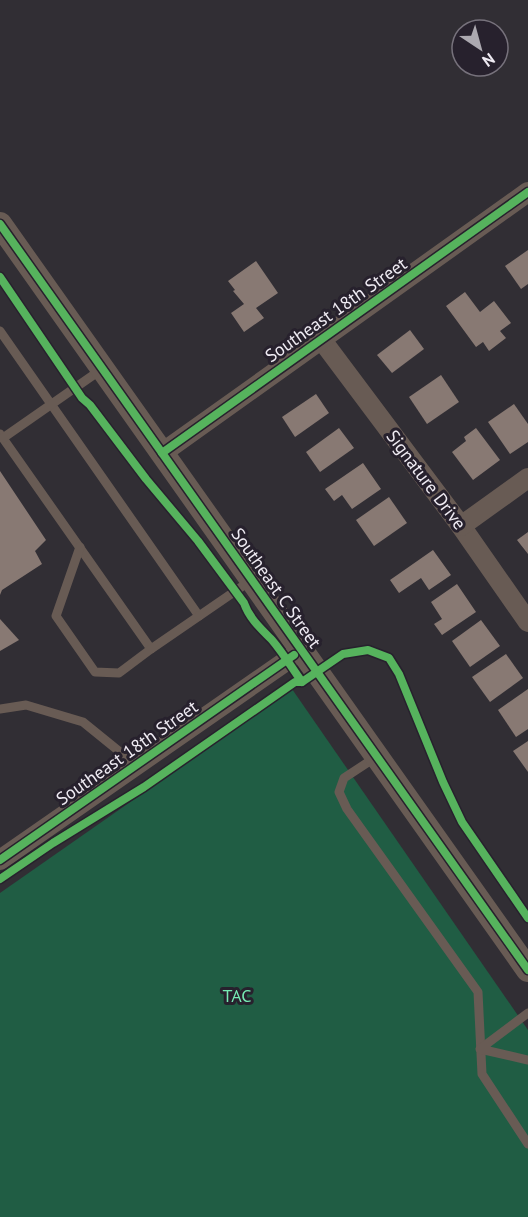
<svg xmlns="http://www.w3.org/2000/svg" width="528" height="1217" font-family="'PT Sans',sans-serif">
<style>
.green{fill:#205d44}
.building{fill:#887973}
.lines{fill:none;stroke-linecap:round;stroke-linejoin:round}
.service{stroke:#685b54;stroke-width:9}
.minor{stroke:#685b54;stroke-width:20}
.tertiary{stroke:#685b54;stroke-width:24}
.cycleway-casing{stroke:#27212d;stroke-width:11}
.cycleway{stroke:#56b35d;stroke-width:8}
.labels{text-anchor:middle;stroke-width:6;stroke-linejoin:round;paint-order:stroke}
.street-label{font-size:18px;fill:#efebf3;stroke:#27212d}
.park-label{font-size:18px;fill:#76ebb4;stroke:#27212d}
</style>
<rect width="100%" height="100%" fill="#312e34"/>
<polygon class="green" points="292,689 528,1030 528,1217 0,1217 0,893"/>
<g class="building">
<polygon points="528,250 528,284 521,289 505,266"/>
<polygon points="256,261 278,293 256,308 264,318 244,332 231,313 244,304 233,291 235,290 228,281"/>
<polygon points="465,292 480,312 494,301 511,323 500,331 506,338 489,351 483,342 476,347 446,306"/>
<polygon points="410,330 424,349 392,373 377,355"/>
<polygon points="441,375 459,402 427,424 409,397"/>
<polygon points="316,394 329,413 295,437 282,417"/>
<polygon points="514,404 528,424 528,442 510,454 488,422"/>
<polygon points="339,428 354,448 320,472 306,452"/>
<polygon points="476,428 500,460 473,480 452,452 466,441 464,437"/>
<polygon points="363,463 381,489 352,509 342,495 334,501 325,489"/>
<polygon points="0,471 46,540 35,551 42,564 2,590 0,595"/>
<polygon points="389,497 407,523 374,546 356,520"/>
<polygon points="528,532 528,554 517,540"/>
<polygon points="433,550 451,575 429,590 421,578 399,593 390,580"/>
<polygon points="457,584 476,612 442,635 434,624 442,619 431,602"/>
<polygon points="0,619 19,640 0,651"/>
<polygon points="481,620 500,646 470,667 452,641"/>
<polygon points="506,654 523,678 490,702 472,677"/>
<polygon points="528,689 528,729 516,737 498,710"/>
<polygon points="528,741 528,772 513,751"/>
</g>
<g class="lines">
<g class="service">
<polyline points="0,331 199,616"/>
<polyline points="0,434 151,649"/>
<polyline points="3,438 102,369"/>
<polyline points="80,547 56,616 95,672 119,673 151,649 250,581"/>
<polyline points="0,709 26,705 83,722 136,765"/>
<polyline points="376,757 344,778 339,792 347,809 478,992 482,1074 528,1144"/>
<polyline points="528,1013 480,1049 528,1060"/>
</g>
<g class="minor">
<polyline points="321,339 461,526 528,622"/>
<polyline points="162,453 528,192"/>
<polyline points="461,526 528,478"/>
<polyline points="0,860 302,650"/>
</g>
<polyline class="tertiary" points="0,224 528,970"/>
<g class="cycleway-casing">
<g id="cycleway">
<polyline points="0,224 528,970"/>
<path d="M0,277L82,398L90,405L146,479L198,541L244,603C249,618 261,629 272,640C283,653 292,668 302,682"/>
<polyline points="162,453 528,192"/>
<polyline points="0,860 294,655"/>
<polyline points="0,879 53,843 144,787 295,682 302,682 343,654 368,650 389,658 399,674 443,782 462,822 528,918"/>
</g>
</g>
<use href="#cycleway" class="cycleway"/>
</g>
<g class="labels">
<g class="street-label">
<text transform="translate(336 310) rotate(-35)" y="6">Southeast 18th Street</text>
<text transform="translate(426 480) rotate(53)" y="6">Signature Drive</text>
<text transform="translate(276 588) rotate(55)" y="6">Southeast C Street</text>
<text transform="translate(127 753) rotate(-35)" y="6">Southeast 18th Street</text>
</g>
<g class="park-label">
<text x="237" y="1002">TAC</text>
</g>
</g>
<g transform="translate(480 48) rotate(144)"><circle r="28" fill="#27212d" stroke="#77727c" stroke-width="1.5"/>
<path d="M0-4.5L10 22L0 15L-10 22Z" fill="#aca9b0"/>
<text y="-9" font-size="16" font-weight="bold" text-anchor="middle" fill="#efebf3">N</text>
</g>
</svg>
